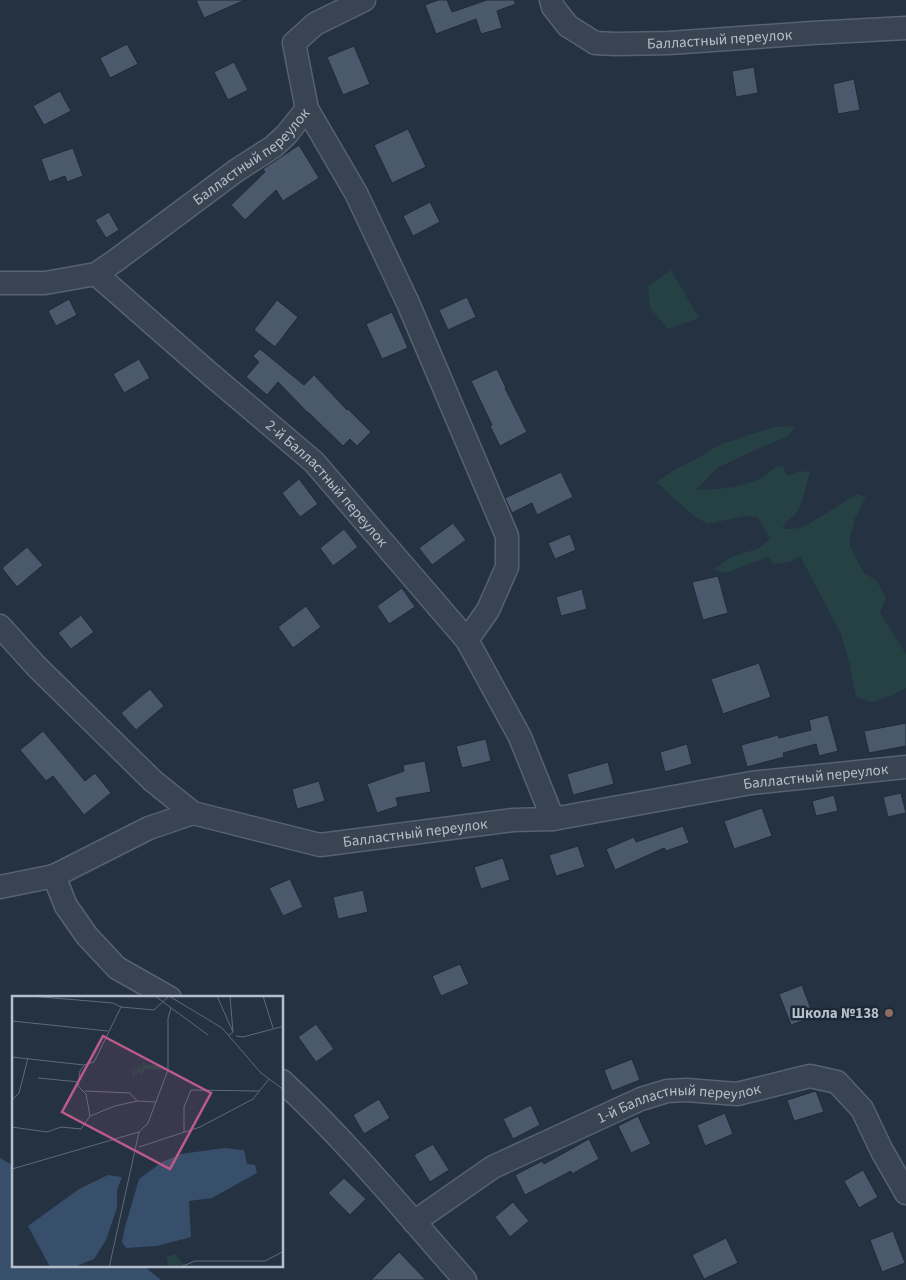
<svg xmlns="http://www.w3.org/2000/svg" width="906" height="1280" font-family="'Source Sans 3',sans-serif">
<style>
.green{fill:#264143}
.water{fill:#374f6a}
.building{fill:#4a596b;stroke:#1f2b39}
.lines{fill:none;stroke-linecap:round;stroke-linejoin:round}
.minor-casing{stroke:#56626f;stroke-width:25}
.minor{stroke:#394452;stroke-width:22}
.education-dot{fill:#8d6e63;stroke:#1d2937;stroke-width:2}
.labels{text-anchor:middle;stroke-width:5;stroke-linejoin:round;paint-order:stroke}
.street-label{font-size:15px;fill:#b5bfcc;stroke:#1d2937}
.poi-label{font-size:15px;font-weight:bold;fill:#b5bfcc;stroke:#1d2937;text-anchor:end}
.inset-road{fill:none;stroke:#5e6a79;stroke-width:1}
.view{fill:#bd5b88;fill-opacity:0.15;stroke:#bd5b88;stroke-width:2.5}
.inset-edge{fill:none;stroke:#b5bfcc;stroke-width:2.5}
</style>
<rect width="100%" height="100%" fill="#243242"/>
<g class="green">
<polygon points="671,270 699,318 668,329 650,308 648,286"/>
<path d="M796,426L787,437L764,446L717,468L696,490C715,490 746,487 763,477C773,471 768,468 783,466L787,476L799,471L810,472C806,485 804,500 797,512C793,519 786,519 782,529L802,528L857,494L866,497L855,518L850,537V547L864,573L876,580L886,597L880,613L906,654V688L893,695L872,702L856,697L849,662L841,634L800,556L790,562L775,564L768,557L726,573L713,570L733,556L758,549L770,539L758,517L744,516L708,524L695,517L656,482L678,468L700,457L719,445L773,427Z"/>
</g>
<polygon class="water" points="0,1158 14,1166 14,1266 144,1266 161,1280 0,1280"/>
<g class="building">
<polygon points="196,0 245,0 204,18"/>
<polygon points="438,0 447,0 452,12 487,0 514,0 516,4 497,11 502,28 481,34 476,19 436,34 425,5"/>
<polygon points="127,44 138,64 110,78 100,58"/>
<polygon points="354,46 370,84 343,95 327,57"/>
<polygon points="234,62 248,90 228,100 214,72"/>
<polygon points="754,67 758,93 736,97 732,71"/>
<polygon points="854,79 860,110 838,114 833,84"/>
<polygon points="60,91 71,111 44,125 33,106"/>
<polygon points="408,129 426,167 392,183 374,145"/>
<polygon points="299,145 319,178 283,201 276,190 245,220 231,205 265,172 263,169"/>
<polygon points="73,148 83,176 67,182 65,176 49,182 41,159"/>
<polygon points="430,202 440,222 413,236 403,216"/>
<polygon points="109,212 119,230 106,238 95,220"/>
<polygon points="467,297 476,317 448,330 439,310"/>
<polygon points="69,299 77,315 56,326 48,311"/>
<polygon points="277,300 298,317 275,347 254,330"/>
<polygon points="392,312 408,348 382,359 366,324"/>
<polygon points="260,349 304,385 314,375 347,410 348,409 371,432 357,446 350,439 343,446 308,412 308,413 278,382 267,395 246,377 259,362 253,356"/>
<polygon points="139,359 150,378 124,393 113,374"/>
<polygon points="497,369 506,388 505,388 527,432 500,446 490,426 492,425 471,381"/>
<polygon points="561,472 573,497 537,515 532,503 512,513 505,498"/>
<polygon points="299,479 318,504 300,517 282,493"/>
<polygon points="453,523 466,540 432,565 419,548"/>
<polygon points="344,529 358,547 333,566 320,548"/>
<polygon points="570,534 576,550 555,559 548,543"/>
<polygon points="27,547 43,565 17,587 2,568"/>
<polygon points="718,576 728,613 703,620 692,582"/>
<polygon points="402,588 415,607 389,624 377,606"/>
<polygon points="582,589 587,609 561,616 556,597"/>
<polygon points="306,606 321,627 293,648 278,627"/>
<polygon points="81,615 94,632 71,649 58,633"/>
<polygon points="759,663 771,697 723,714 711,679"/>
<polygon points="150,689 164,706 136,730 121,713"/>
<polygon points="828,715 838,751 819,756 816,744 783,753 784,757 747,767 741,745 778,735 779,738 811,730 809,720"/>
<polygon points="906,723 906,746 869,753 864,731"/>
<polygon points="43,731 85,781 95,773 111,793 84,815 53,776 46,781 20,750"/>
<polygon points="486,739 491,761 462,768 456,746"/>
<polygon points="687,744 692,764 665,772 660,752"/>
<polygon points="425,761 431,792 396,798 398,806 377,813 367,784 404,771 403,765"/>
<polygon points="608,762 614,784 573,795 567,774"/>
<polygon points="319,781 325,801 297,809 292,789"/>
<polygon points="901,793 906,813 888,817 883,797"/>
<polygon points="834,795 838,811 816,816 812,801"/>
<polygon points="762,808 772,836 734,849 724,821"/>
<polygon points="683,826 689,843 666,851 664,848 615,870 606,849 634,837 636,842"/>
<polygon points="578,846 585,867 556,876 549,855"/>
<polygon points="503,858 510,880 481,889 474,867"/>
<polygon points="290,879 303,907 283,916 269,888"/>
<polygon points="363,890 368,912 338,919 333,897"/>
<polygon points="460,964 469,984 441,996 432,976"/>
<polygon points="802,985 814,1017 791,1025 779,994"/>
<polygon points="316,1024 334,1049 316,1062 298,1037"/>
<polygon points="632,1059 640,1080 612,1091 604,1070"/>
<polygon points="816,1091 824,1112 794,1121 787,1100"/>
<polygon points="379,1099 390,1118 364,1134 353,1115"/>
<polygon points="531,1105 540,1125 513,1139 503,1119"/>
<polygon points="725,1113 733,1134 705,1146 697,1125"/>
<polygon points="638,1116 651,1144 631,1153 618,1126"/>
<polygon points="589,1139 599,1159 572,1174 571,1171 525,1195 515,1175 542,1161 544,1164"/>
<polygon points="433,1144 449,1170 430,1182 414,1155"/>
<polygon points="863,1170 878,1197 859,1208 844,1181"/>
<polygon points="344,1178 366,1199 350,1215 328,1193"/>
<polygon points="513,1202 529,1221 510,1237 495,1217"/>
<polygon points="893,1231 905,1263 882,1272 870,1240"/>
<polygon points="726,1238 738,1263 704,1279 692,1255"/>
<polygon points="399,1252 426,1280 371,1280"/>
</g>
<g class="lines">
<g class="minor-casing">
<g id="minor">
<path id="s1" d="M551,0L553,7L568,26L595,43L616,44L669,43L812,33L906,28"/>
<polyline points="307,109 356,193 408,303 507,536 507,567 488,610 467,640"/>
<path id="s2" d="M96,274L115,261L237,170L273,147L286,135L307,109L294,43L315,24L364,0"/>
<path id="s3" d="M0,283H45L96,274L209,373L314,462L467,640L520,737L553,819"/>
<path id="s4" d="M0,626L36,666L153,781L193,813L320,845L513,820L553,819L751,783L906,767"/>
<polyline points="54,876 66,906 87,936 117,968 170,998"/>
<polyline points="0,887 54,876 149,828 193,813"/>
<path d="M282,1081C348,1142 405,1212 465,1280"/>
<path id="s5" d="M414,1222L493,1167L641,1099L667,1091L686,1090L737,1094L810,1076L837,1082L862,1109L882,1151L906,1193"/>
</g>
</g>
<use href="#minor" class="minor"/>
</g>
<circle class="education-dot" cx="889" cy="1013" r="5"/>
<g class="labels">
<g class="street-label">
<text dy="5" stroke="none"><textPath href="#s1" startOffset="188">Балластный переулок</textPath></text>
<text dy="5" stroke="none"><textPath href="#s2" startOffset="195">Балластный переулок</textPath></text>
<text dy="5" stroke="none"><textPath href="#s3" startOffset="409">2-й Балластный переулок</textPath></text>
<text dy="5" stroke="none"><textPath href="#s4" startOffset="901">Балластный переулок</textPath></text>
<text dy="5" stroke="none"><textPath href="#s4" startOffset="496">Балластный переулок</textPath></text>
<text dy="5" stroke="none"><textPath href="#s5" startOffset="296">1-й Балластный переулок</textPath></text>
</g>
<g class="poi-label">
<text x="879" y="1018">Школа №138</text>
</g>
</g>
<g transform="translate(12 996)">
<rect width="271" height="271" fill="#243242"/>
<path d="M131,65L135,69H149V74L133,73L130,81L128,75L120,82L122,68L123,79L126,69L130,73ZM163,258L170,267L176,271H157L154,261Z" fill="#264143"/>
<path d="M212,152L232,154L235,168L243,169L245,177L200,202L177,205L179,241L145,250L114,252L110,246L113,231L127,183L150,166L169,158ZM96,179L110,181L105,194V212L94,244L82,263L62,271H38L16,230L67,193Z" fill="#374f6a"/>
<path class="inset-road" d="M18,0L101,7L109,11M143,0L196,39M157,0L210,32L249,77L272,94M205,0L221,36L216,40M218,0L221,36M251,0L261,32M0,25L96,35M224,40L231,41L272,30M0,61L72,69M26,82L67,86M73,95L118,97L125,105M0,104L7,97L16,62M78,120L74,98L66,90L68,75L72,69L82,66L109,11L142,14L157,0M0,131L35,136L49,131L69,133L78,120L103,110L125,105L144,106M172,136V111L179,94L247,95M127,151L188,131L241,103L257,83M0,173L127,136L136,127L156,74V22L159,12M97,272L127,136M166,272L183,265H253L272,255"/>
<path class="view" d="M91,40L199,97L158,173L50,116Z"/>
<rect width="271" height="271" class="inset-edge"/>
</g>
</svg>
